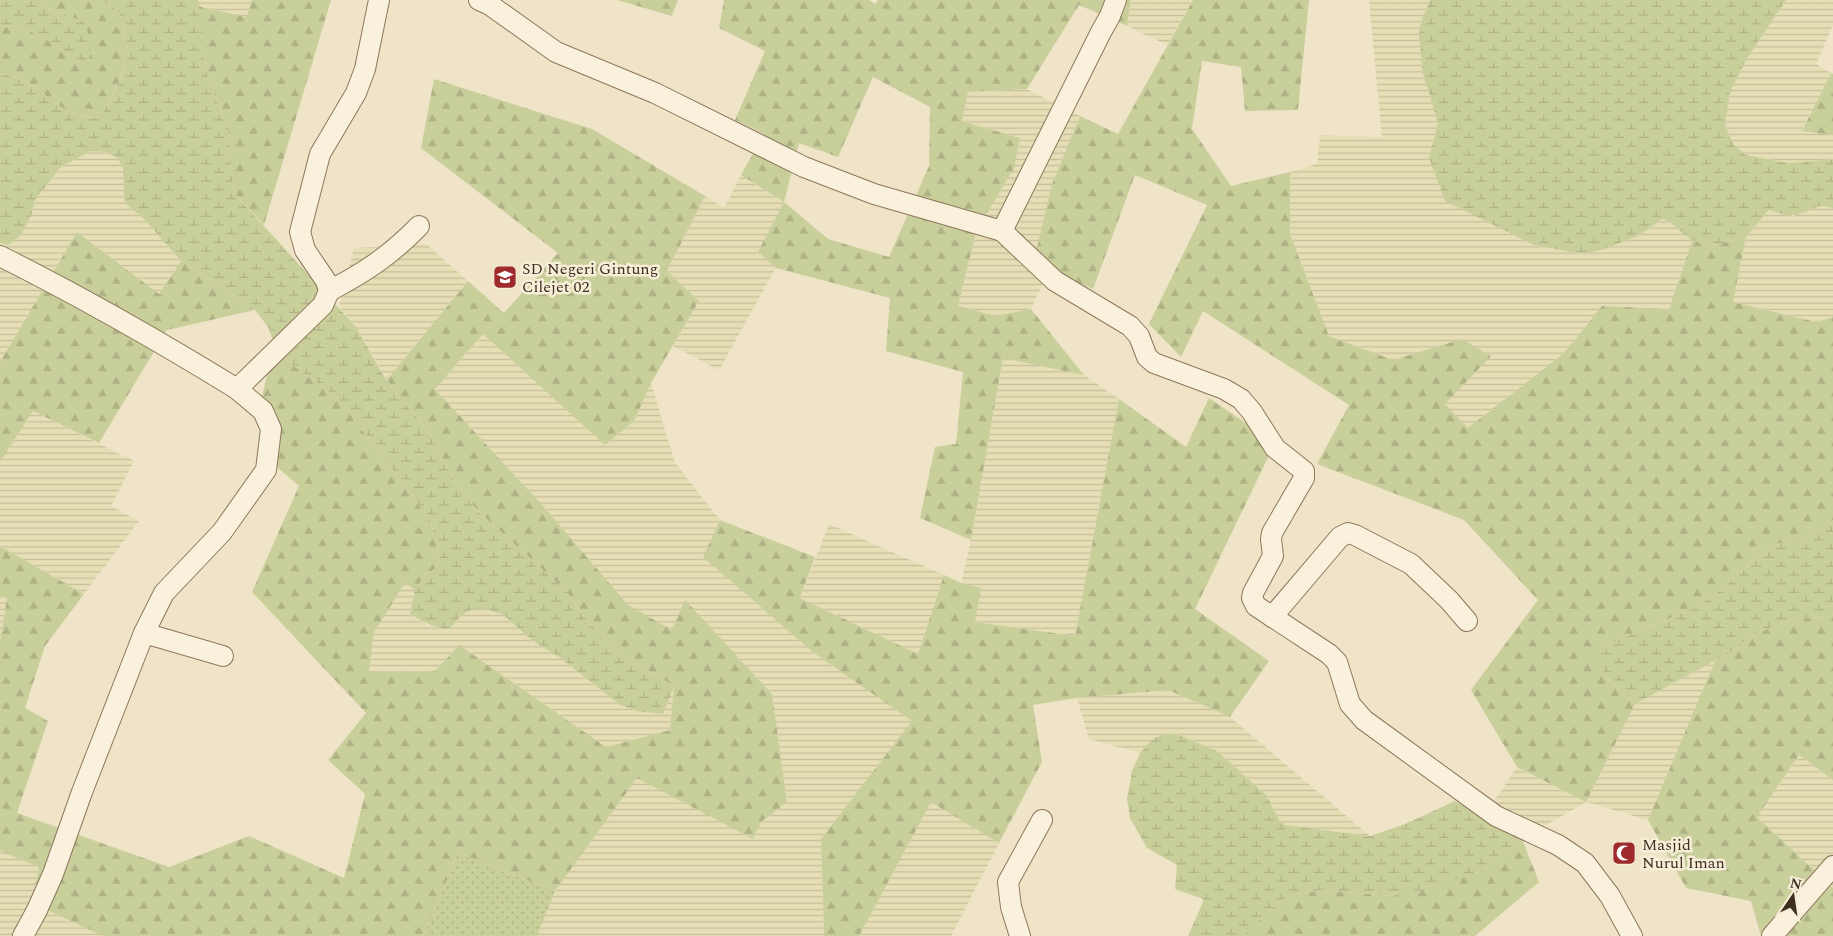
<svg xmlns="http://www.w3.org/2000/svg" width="1833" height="936" font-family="Spectral,serif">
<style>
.farmland{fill:url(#farmland-rules)}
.grass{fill:url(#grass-dots)}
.forest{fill:url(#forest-firs);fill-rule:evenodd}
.wetland{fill:url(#wetland-marsh)}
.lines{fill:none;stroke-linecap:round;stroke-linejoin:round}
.minor-casing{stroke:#8d765c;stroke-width:22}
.minor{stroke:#faf1dc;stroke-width:20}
.labels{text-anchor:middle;stroke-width:5;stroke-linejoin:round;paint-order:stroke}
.poi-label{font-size:16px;fill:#3d2e20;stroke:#f7eed8;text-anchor:start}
</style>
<defs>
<pattern id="farmland-rules" width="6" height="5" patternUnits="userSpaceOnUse" patternTransform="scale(1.25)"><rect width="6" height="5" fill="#e6deb5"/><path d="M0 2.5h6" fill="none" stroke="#c6bf9b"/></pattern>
<pattern id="grass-dots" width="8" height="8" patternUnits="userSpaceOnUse" patternTransform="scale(1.25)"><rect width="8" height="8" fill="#c9cf9b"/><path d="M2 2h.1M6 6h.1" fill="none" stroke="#aeb285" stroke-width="1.8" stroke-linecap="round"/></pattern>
<pattern id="forest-firs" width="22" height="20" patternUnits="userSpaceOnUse" patternTransform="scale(1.25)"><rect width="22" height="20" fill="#c9cf9b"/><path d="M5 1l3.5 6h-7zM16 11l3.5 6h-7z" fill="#aeb285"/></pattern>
<pattern id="wetland-marsh" width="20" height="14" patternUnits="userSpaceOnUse" patternTransform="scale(1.25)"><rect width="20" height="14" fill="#c9cf9b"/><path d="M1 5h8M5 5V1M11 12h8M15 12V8" fill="none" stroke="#aeb285"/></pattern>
</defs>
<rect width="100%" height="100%" fill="#f0e4c8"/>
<g class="farmland">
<polygon points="198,0 252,0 246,17 198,6"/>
<polygon points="1131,0 1193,0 1167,45 1127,26"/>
<polygon points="1369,0 1430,0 1420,25 1423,74 1438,123 1429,158 1534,245 1580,254 1602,250 1640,235 1662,219 1669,221 1692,241 1669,309 1602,306 1564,353 1468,428 1444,404 1491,356 1462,339 1393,360 1329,336 1290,234 1290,172 1317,164 1320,135 1382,137"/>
<polygon points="1786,0 1833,0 1833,25 1816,64 1831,73 1802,130 1833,135 1833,159 1789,163 1746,155 1734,145 1725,126 1730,92 1746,60"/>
<polygon points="1027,89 1080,116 1052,184 1049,270 1031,309 995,316 958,306 976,232 1020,138 962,121 968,92"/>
<polygon points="91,151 106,152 117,158 123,167 124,200 127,205 145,220 181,261 159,294 77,232 0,362 0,243 8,245 32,213 35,200 61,167"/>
<polygon points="741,175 784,202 759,252 776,268 719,370 673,346 699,301 667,271 705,196 724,208"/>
<polygon points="1819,206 1828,206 1833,209 1833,317 1816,322 1733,302 1746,237 1769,210 1793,216"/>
<polygon points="426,244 468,281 387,380 356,327 339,307 354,248"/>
<polygon points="483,334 605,444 634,421 651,383 675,463 720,520 704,557 814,653 913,721 821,839 824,936 537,936 555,891 637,777 753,839 761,822 787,802 772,694 685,601 672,631 628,605 544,507 435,389"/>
<polygon points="1003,358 1084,375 1119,399 1075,636 975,622 961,583 971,540"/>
<polygon points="33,411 134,461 111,506 139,521 84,594 0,546 0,462"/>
<polygon points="829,524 944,575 918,654 800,598"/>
<polygon points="405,583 415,590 410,614 428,625 450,628 462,615 473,609 485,609 502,614 533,641 559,657 620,705 637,711 674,686 670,730 606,747 459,645 435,671 369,672 374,632"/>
<polygon points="0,596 7,598 0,642"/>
<polygon points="1715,661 1648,820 1586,802 1522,839 1483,817 1517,767 1586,802 1635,704"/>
<polygon points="1168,690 1230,717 1370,836 1285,825 1281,823 1266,795 1217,751 1177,734 1164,734 1151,740 1140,753 1089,739 1077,698"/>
<polygon points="1799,755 1833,780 1833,888 1757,817"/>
<polygon points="931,801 999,843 951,936 859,936"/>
<polygon points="0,851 39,867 32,903 103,936 0,936"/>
</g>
<polygon class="grass" points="458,853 555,891 537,936 423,936"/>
<g class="forest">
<path d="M39,0H99L118,10C122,20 128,46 127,56C125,76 109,100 101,118C89,118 76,115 66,110C40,95 33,78 0,74V26C24,20 62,50 82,63L84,22L45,7Z"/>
<polygon points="252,0 331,0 264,225 234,193 228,129 205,69 198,6 246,17"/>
<polygon points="617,0 678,0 672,16"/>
<path d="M724,0H869L875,4L878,0H1131L1127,26L1079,5L1027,89L968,92L962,121L1020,138L1014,168L976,232L958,306L995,316L1031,309L1084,375L1003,358L971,540L920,518L935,447L956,444L963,372L886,351L890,298L776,268L758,252L784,202L741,175L764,134L735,120L765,51L719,28ZM873,77L930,107L929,166L889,257L828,239L784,202L799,143L838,157Z"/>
<polygon points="1193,0 1309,0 1298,110 1245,111 1241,67 1202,61 1192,129 1231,186 1290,172 1290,234 1329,336 1393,360 1462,339 1491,356 1445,404 1468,428 1564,353 1602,306 1669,309 1692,241 1714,245 1746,237 1733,302 1816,322 1833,317 1833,520 1804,539 1777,544 1766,550 1716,594 1692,609 1599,648 1605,676 1635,704 1586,802 1517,767 1471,690 1538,600 1464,520 1317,464 1349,405 1203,311 1181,357 1149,324 1207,205 1135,175 1093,289 1049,270 1034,261 1052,184 1080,116 1118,134"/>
<polygon points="1831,73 1833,74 1833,135 1802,131"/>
<polygon points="434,79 592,129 705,196 667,271 699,301 651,383 634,421 605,445 483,334 435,389 544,507 628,605 672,630 685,600 772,694 787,802 761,822 753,839 637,778 555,891 458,853 423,936 103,936 32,903 39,867 0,851 0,642 7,598 0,596 0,546 84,594 45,646 25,708 48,721 17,813 169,867 249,836 344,878 365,794 328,760 366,713 252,592 299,486 270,461 260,406 274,343 287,361 339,399 430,520 440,559 436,568 425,575 415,590 405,583 374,632 369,672 435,671 459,645 606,747 670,730 674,686 618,653 586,619 566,591 479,512 456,484 426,427 399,398 387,380 468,281 504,313 558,253 421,148"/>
<polygon points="77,232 159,294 181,261 255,310 167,330 99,443 33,411 0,462 0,362"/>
<polygon points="1209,398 1275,443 1195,609 1269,661 1230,717 1168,690 1077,698 1033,705 1042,762 999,843 931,802 859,936 824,936 821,839 912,721 814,653 703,557 720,520 815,557 800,598 918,654 944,575 961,583 981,588 975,622 1075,636 1119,399 1186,447"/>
<polygon points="1833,614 1833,780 1799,755 1757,817 1833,888 1833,936 1761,936 1751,901 1686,888 1648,820 1715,661 1735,650 1750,636 1792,619 1827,617"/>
<polygon points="1522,839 1539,882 1475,936 1243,936 1248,930 1282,900 1296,894 1322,890 1392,896 1480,871"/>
</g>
<g class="wetland">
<path d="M0,0H39L45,7L84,22C89,35 95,51 86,64L82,63C62,50 24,20 0,26Z"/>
<path d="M99,0H198L205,69L228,129L234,193L356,327L382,373L399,398L426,427L456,484L479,512L566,591L586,619L618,653L674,686L663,714L637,711L620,705L559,657L533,641L502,614L485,609H473L462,615L450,628C435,629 423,622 410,614L415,590L425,575L436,568L440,559L430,520L339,399L287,361L274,343L268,327L255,310L181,261L145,220L127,205L124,200L123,167L117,158L106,152L91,151L61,167L35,200L32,213L21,235L8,245L0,243V74C33,78 40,95 66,110C76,115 89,118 100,118C110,99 125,77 127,56C128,45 122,21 118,10Z"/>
<path d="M1430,0H1786L1746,60L1730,92L1725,126L1734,145L1746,155L1789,163L1833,159V209C1819,200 1808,214 1794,215C1786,216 1776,212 1769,210L1746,237L1714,245L1692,241L1669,221L1662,219L1640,235L1602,250L1581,254L1534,245L1445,201L1429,158L1438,123L1423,74L1419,36L1420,25Z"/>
<polygon points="1833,520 1833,614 1827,617 1792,619 1750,636 1735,650 1635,704 1605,676 1596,653 1599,648 1692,609 1716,594 1766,550 1777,544 1804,539"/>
<polygon points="1164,734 1177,734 1217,751 1266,795 1281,823 1285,825 1370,836 1405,824 1455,801 1522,839 1480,871 1421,890 1392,896 1322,890 1296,894 1282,900 1243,936 1188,936 1203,902 1203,899 1175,889 1177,865 1147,848 1130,818 1127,799 1132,771 1140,753 1151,740"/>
</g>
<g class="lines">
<g class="minor-casing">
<g id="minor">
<polyline points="479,0 490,5 556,52 655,93 804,167 874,194 1002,231 1055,281 1130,326 1139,336 1147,357 1154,363 1224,389 1241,399 1252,412 1275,448 1304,471 1304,478 1272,533 1271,539 1273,556 1253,593 1252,598 1256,606 1329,654 1337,662 1350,704 1364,720 1496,816 1558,845 1585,863 1610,896 1632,936"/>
<polyline points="1002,231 1101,32 1110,16 1116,0"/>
<path d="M0,256C82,297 159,341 237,389"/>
<path d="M329,291C364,273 391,255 419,226"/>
<polyline points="1272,617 1340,537 1348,533 1355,535 1411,564 1449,600 1467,621"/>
<polyline points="144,633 223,656"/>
<polyline points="23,936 37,910 53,874 82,792 144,633 164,593 222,532 266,470 271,429 263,411 237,389 323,305 329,291 326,281 305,250 300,232 320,154 356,93 365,69 379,0"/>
<polyline points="1020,936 1011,907 1008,882 1042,820"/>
<polyline points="1772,936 1833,866"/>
</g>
</g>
<use href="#minor" class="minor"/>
</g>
<defs>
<g id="school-square" transform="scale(1.25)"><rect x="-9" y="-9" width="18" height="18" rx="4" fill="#9e2a2b" stroke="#f7eed8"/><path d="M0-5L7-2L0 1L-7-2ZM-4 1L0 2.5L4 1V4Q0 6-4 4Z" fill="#fff"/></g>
<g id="mosque-square" transform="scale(1.25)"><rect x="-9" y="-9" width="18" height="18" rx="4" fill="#9e2a2b" stroke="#f7eed8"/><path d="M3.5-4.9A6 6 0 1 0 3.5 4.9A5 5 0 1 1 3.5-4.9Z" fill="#fff"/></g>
</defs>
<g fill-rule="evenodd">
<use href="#school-square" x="505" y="277"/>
<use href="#mosque-square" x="1624" y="853"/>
</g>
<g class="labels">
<g class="poi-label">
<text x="522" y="274">SD Negeri Gintung<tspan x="522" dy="18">Cilejet 02</tspan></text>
<text x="1642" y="850">Masjid<tspan x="1642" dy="18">Nurul Iman</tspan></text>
</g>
</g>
<g transform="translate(1793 896) rotate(13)" stroke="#f7eed8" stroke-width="4" paint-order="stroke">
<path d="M0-4L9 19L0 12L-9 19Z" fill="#3d2e20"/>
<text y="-8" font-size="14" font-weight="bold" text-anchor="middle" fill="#3d2e20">N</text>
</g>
</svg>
